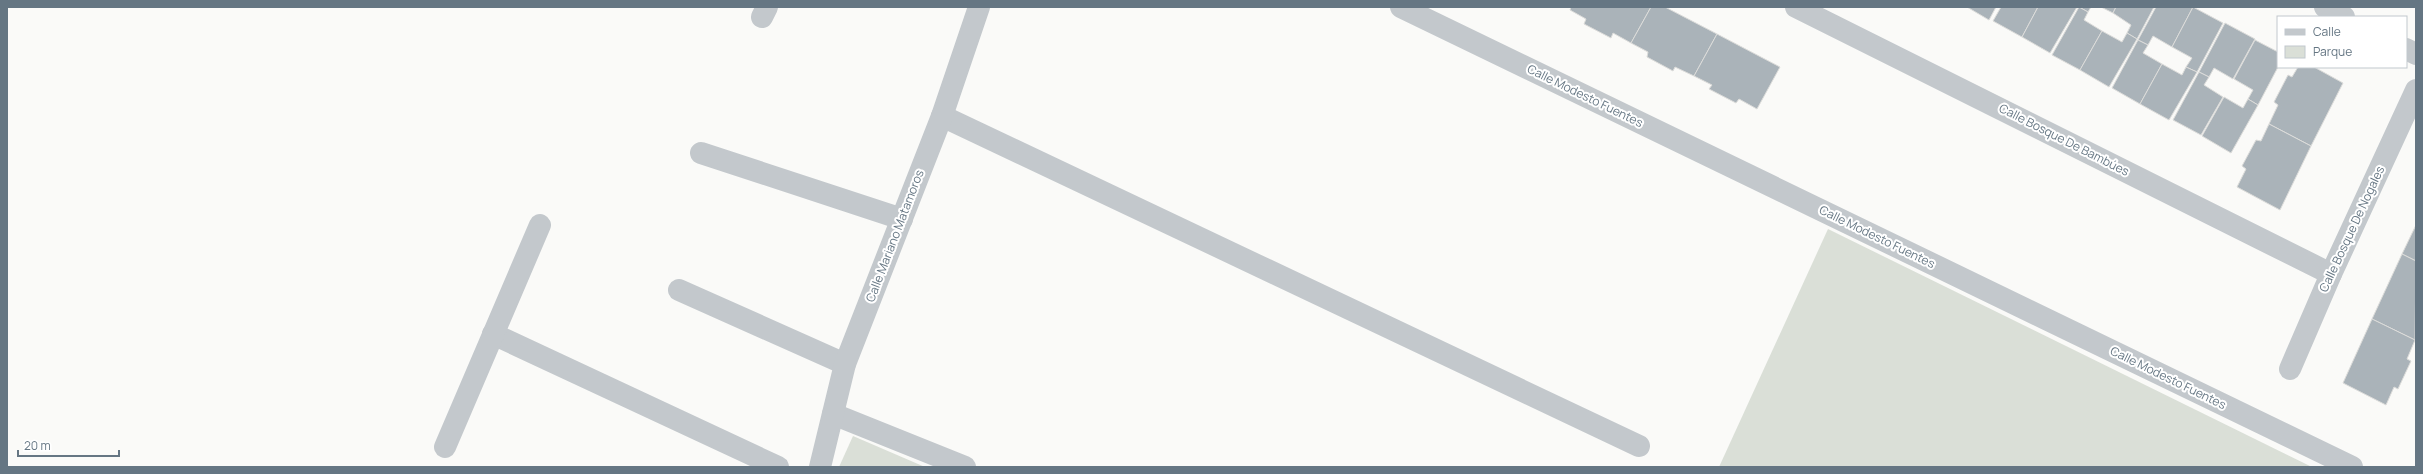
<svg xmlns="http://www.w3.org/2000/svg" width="2423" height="474" font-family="Manrope,sans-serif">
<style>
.green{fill:#dadfd7}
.building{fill:#aab3b9;stroke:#dcdcda}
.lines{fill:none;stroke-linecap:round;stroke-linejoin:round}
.street{stroke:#c3c8cc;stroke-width:22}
.labels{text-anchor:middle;stroke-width:4;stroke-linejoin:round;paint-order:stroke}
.street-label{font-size:12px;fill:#657683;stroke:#fff}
</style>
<rect width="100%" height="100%" fill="#fafaf8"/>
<g class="green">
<polygon points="1828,229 2312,467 1719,467"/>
<polygon points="853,436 925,467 839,467"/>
</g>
<g class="building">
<polygon points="1571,7 1651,7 1631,43 1613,33 1611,38 1584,24 1586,19 1570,10"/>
<polygon points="1651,7 1665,7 1717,34 1694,76 1675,67 1673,71 1647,57 1648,52 1631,43"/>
<polygon points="1967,7 1996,7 1989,20"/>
<polygon points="2001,7 2038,7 2022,37 1993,21"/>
<polygon points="2038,7 2077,7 2050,53 2022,37"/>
<polygon points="2079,7 2091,7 2088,12"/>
<polygon points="2079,7 2088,12 2084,20 2102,31 2080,70 2052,55"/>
<polygon points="2101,7 2116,7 2113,13"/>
<polygon points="2116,7 2154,7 2137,39 2127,33 2131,25 2113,13"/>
<polygon points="2156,7 2193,7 2172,47 2153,36 2148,45 2138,40"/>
<polygon points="2193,7 2223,23 2197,72 2186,67 2192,58 2172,47"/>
<polygon points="2225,23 2255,39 2233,79 2214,68 2209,77 2199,72"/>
<polygon points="2102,31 2122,42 2127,33 2137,39 2109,87 2080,70"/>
<polygon points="1717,34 1780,67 1757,109 1739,99 1736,103 1709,89 1712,85 1694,76"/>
<polygon points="2138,40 2148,45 2143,53 2162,64 2140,104 2112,88"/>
<polygon points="2255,40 2278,52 2278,67 2258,105 2248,99 2253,90 2234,79"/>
<polygon points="2162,64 2182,75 2186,67 2197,72 2169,120 2140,104"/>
<polygon points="2298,67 2314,67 2343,83 2311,146 2269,124 2278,105 2274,102 2288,75 2292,77"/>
<polygon points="2199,72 2209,77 2204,85 2223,97 2201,135 2173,120"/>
<polygon points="2224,97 2243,108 2248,99 2258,105 2231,153 2202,136"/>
<polygon points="2269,124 2311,146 2280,210 2237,187 2246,169 2242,166 2256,140 2261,141"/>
<polygon points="2416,225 2416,261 2402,254"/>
<polygon points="2402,254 2416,261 2415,340 2372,319"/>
<polygon points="2372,319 2415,340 2407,359 2411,361 2398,389 2394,387 2386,405 2343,383"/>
</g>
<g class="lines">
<g class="street">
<polyline points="1401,7 2352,467"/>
<polyline points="1796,7 2331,274"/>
<polyline points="2325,7 2344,17"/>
<polyline points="762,17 767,7"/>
<polyline points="2406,49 2416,54"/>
<polyline points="942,116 1639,446"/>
<polyline points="701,153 902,219"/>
<polyline points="679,290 845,364"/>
<polyline points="493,334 778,467"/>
<polyline points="2290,369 2331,274 2416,90"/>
<polyline points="833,414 965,467"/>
<polyline points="445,447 540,225"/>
<polyline points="820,467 845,364 942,116 979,7"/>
</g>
</g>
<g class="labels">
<g class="street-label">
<text transform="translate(1585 96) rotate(26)" y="4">Calle Modesto Fuentes</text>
<text transform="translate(2064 140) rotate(27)" y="4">Calle Bosque De Bambúes</text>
<text transform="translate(2352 229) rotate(-65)" y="4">Calle Bosque De Nogales</text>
<text transform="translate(895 236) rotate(-69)" y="4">Calle Mariano Matamoros</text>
<text transform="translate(1877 237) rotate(26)" y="4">Calle Modesto Fuentes</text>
<text transform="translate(2168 378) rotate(26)" y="4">Calle Modesto Fuentes</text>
</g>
</g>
<rect width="2423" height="474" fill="none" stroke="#657683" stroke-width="16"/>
<rect x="2277" y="16" width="130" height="52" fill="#ffffff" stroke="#c1c8cd"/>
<rect x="2285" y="29" width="20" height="6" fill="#c3c8cc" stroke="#c1c8cd"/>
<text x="2313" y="36" font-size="12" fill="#657683">Calle</text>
<rect x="2285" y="46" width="20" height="12" fill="#dadfd7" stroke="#c1c8cd"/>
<text x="2313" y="56" font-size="12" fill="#657683">Parque</text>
<path d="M18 450v6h101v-6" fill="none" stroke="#657683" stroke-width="2"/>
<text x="24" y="450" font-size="12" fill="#657683" stroke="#ffffff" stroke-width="3" paint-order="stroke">20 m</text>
</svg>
